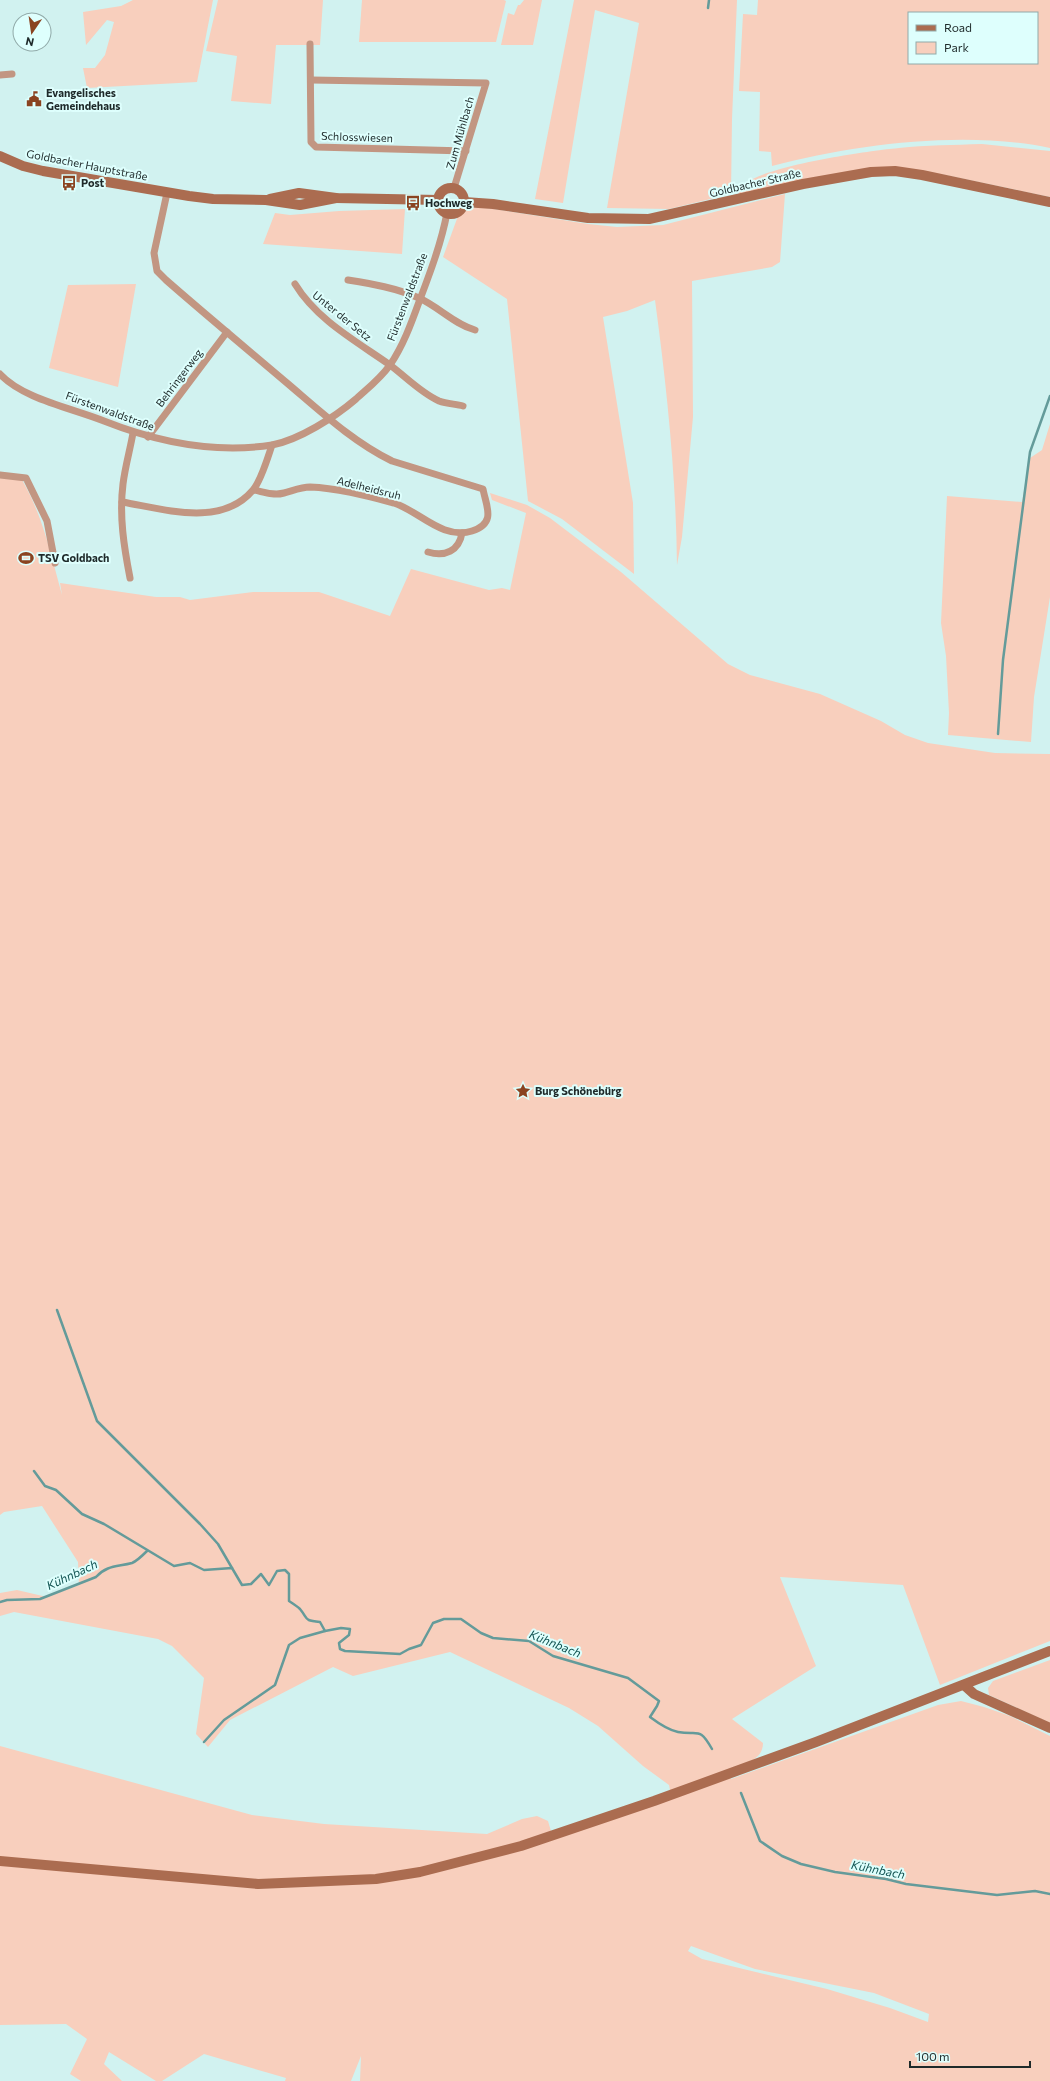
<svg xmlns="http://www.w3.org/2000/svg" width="1050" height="2081" font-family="Commissioner,sans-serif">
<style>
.green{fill:#f8cfbd;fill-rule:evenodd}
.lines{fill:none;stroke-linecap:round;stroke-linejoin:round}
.stream{stroke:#649b9a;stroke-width:2.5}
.street{stroke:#c29682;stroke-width:7}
.secondary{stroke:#ab6c50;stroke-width:10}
.labels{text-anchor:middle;stroke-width:4;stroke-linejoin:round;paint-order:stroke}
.poi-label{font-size:11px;font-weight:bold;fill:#1e2a2a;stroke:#defffd;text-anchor:start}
.street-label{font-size:11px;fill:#1e2a2a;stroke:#defffd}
.water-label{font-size:12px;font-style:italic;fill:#115351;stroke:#defffd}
</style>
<rect width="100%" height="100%" fill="#d1f2f0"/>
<g class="green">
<polygon points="133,0 213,0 197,82 87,88 83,68 95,68 105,55 114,22 107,20 86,45 83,12 121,6"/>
<polygon points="218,0 323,0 320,45 276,45 271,104 231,101 237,56 206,51"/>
<polygon points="362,0 504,0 506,1 496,42 359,42"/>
<polygon points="524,0 542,0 533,45 501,45 508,13 514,15 518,5 520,5"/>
<polygon points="574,0 737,0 732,119 731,194 669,209 607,208 639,23 595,10 563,203 535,199"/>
<path d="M758,0H1050V148C964,130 857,144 772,166L771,152L759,151L760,92L739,91L743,14L757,15ZM909,13H1037V63H909Z"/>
<path d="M982,144L1050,151V197L945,175L899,168L741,195L738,192C742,168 874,150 899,148C926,145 954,145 982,144Z"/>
<path d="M785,194L780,262L772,267L692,281L693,417L682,537L677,565C676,476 667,389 655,300L627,311L603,317L633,503L634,574L562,519L528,501L507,299L443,257L458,216L471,208L481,207L588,224L617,227L663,225Z"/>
<polygon points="405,209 402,254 263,244 275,213 290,215 339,211"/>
<polygon points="136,284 118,387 49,368 68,285"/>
<polygon points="1050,424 1050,597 1034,697 1031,742 948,735 949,713 946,656 941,623 947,496 1022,502 1030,458 1042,450"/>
<path d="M0,478L22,480C43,516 51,555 62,595L60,583L156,597H180L190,600L253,592H319L390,616L411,569L489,590L502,588L510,590L526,513L492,500L490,493L527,505L550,518L621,572L728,664L750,675L820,694L881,721L905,735L928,743L995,753L1050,754V1641L940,1685L903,1585L780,1577L816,1666L732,1719L763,1743C763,1761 743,1764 728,1770L731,1779L938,1705L961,1701L984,1707L1010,1716L1050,1736V2081H360L361,2056L351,2081H285L286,2078L204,2054L162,2081H156L109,2052L104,2064L122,2081H81L70,2074L87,2039L66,2024L0,2025V1746L252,1815L324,1824L487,1834L522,1819L537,1816L548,1821L553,1838L671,1796L669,1785L643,1766L598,1726L569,1708L450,1652L353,1676L333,1667L230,1720L208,1747L196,1734L204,1678L172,1646L158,1639L14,1612L0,1616V1593L17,1590L47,1597L79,1585L78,1562L42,1506L4,1512L0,1515ZM691,1946L755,1969L874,1993L929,2014L928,2022L890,2008L827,1989L702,1959L688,1951Z"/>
<polygon points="1050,1660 1050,1723 989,1695 988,1688 993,1681"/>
</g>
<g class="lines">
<g class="stream">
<polyline points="708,8 709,0"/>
<polyline points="998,734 1003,660 1030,452 1050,396"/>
<polyline points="57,1310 97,1421 200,1524 218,1544 232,1568"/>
<path d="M34,1471L45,1486L56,1490L82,1514L104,1524L174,1566L190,1563L204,1570L232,1568L242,1585L251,1584L261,1574L269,1585L277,1571L285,1570L289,1574V1601C292,1603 297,1606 300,1609C309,1620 303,1620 320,1622L325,1631"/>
<path d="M0,1602L7,1600L40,1599L96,1577C107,1565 117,1567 132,1563C137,1561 143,1555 147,1551"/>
<path d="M204,1742L224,1720L275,1685L289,1645L300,1638L325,1631L341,1628L350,1629L349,1635L339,1643L340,1649L345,1651L400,1654L409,1649L421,1645L433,1623L444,1619H461L481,1633L493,1638L529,1641L553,1656L628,1678L659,1701L657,1706L650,1717C658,1723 668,1730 678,1732C699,1736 699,1726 712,1749"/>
<polyline points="741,1793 760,1841 782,1856 801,1864 835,1872 886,1879 906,1884 997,1895 1035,1891 1050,1894"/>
</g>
<g class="street">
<polyline points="310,44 311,142 316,147 466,151"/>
<polyline points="0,75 12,74"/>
<polyline points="311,80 486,83 454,188"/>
<path d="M167,193L154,253L157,271L166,280C206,315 247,349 287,383C320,411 353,442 392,461L483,489C486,506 497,523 472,531C442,540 419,511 394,503C367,496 337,488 310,487C301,487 292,491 284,493C273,496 264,492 254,490"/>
<path d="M348,280C373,284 396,288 419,298C439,307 454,324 475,330"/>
<path d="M295,284C317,320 356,341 390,365C406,377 421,393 439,401C447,404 456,404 463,406"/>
<path d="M0,374C23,399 72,408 104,421C157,442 213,454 272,445C299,440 335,417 356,399C368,388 380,379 390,365C403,346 411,324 419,302C430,273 441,244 447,213"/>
<polyline points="148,437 227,332"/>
<polyline points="0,475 26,478 47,521 55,563"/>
<path d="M122,502C164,509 221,528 253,490C261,481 268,457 272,445"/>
<path d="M428,552C445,557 459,551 462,533"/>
<path d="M130,578C124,547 119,516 123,484C125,467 130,450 133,433"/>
</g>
<g class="secondary">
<polyline points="0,156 23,166 43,171 189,196 213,199 266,200 300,205 336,198"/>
<circle cx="451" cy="201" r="13"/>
<polyline points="270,199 299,193 336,198 438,200"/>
<polyline points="464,202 493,204 588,218 649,219 803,184 871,172 895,171 922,175 1050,202"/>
<polyline points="964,1685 974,1694 1050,1728"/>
<polyline points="0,1861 258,1884 376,1879 420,1872 521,1846 654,1801 816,1742 1050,1651"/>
</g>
</g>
<defs>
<g id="civic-bare" transform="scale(1.2)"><path d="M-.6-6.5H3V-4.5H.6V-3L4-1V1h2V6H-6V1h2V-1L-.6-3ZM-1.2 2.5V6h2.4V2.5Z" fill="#8a4320" stroke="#defffd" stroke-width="2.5" paint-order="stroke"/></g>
<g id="bus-bare" transform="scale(1.2)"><path d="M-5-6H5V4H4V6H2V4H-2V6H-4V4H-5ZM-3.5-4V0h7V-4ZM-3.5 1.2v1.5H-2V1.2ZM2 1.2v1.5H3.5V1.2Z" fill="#8a4320" stroke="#defffd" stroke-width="2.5" paint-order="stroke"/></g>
<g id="stadium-bare" transform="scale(1.2)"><path d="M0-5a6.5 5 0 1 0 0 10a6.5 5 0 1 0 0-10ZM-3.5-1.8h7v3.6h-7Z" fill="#8a4320" stroke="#defffd" stroke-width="2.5" paint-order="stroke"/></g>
<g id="sight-bare" transform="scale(1.2)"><path d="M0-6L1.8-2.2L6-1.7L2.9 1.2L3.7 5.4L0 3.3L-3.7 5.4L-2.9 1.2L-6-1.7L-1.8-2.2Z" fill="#8a4320" stroke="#defffd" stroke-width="2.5" paint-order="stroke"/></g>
</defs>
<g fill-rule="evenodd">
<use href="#civic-bare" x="34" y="99"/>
<use href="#bus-bare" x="69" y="183"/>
<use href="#bus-bare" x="413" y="203"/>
<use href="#stadium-bare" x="26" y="558"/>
<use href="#sight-bare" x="523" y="1091"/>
</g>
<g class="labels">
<g class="poi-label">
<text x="46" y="97">Evangelisches<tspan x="46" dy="13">Gemeindehaus</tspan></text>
<text x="81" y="187">Post</text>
<text x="425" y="207">Hochweg</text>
<text x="38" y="562">TSV Goldbach</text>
<text x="535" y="1095">Burg Schönebürg</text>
</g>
<g class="street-label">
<text transform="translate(460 133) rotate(-74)" y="4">Zum Mühlbach</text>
<text transform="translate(357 137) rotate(2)" y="4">Schlosswiesen</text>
<text transform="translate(87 165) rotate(11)" y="4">Goldbacher Hauptstraße</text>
<text transform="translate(755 183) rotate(-13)" y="4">Goldbacher Straße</text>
<text transform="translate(407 297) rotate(-69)" y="4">Fürstenwaldstraße</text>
<text transform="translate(342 316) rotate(39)" y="4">Unter der Setz</text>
<text transform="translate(179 378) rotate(-53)" y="4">Behringerweg</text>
<text transform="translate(110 411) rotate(20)" y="4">Fürstenwaldstraße</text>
<text transform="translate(369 488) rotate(14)" y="4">Adelheidsruh</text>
</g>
<g class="water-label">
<text transform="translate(72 1575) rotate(-25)" y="4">Kühnbach</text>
<text transform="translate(555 1644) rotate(22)" y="4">Kühnbach</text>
<text transform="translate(878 1870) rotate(11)" y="4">Kühnbach</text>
</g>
</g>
<rect x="908" y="12" width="130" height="52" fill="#defffd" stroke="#91aaa9"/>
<rect x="916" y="25" width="20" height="6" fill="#ab6c50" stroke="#91aaa9"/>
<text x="944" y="32" font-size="12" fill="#1e2a2a">Road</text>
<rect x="916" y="42" width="20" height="12" fill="#f8cfbd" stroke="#91aaa9"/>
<text x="944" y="52" font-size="12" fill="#1e2a2a">Park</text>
<g transform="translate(32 32) rotate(193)"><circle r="19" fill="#defffd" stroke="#91aaa9"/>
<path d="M0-3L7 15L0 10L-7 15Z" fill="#8a4320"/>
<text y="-6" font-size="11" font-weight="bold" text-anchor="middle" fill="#1e2a2a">N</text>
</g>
<path d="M910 2061v6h120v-6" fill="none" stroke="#1e2a2a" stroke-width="2"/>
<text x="916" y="2061" font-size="12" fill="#1e2a2a" stroke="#defffd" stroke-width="3" paint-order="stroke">100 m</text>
</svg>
